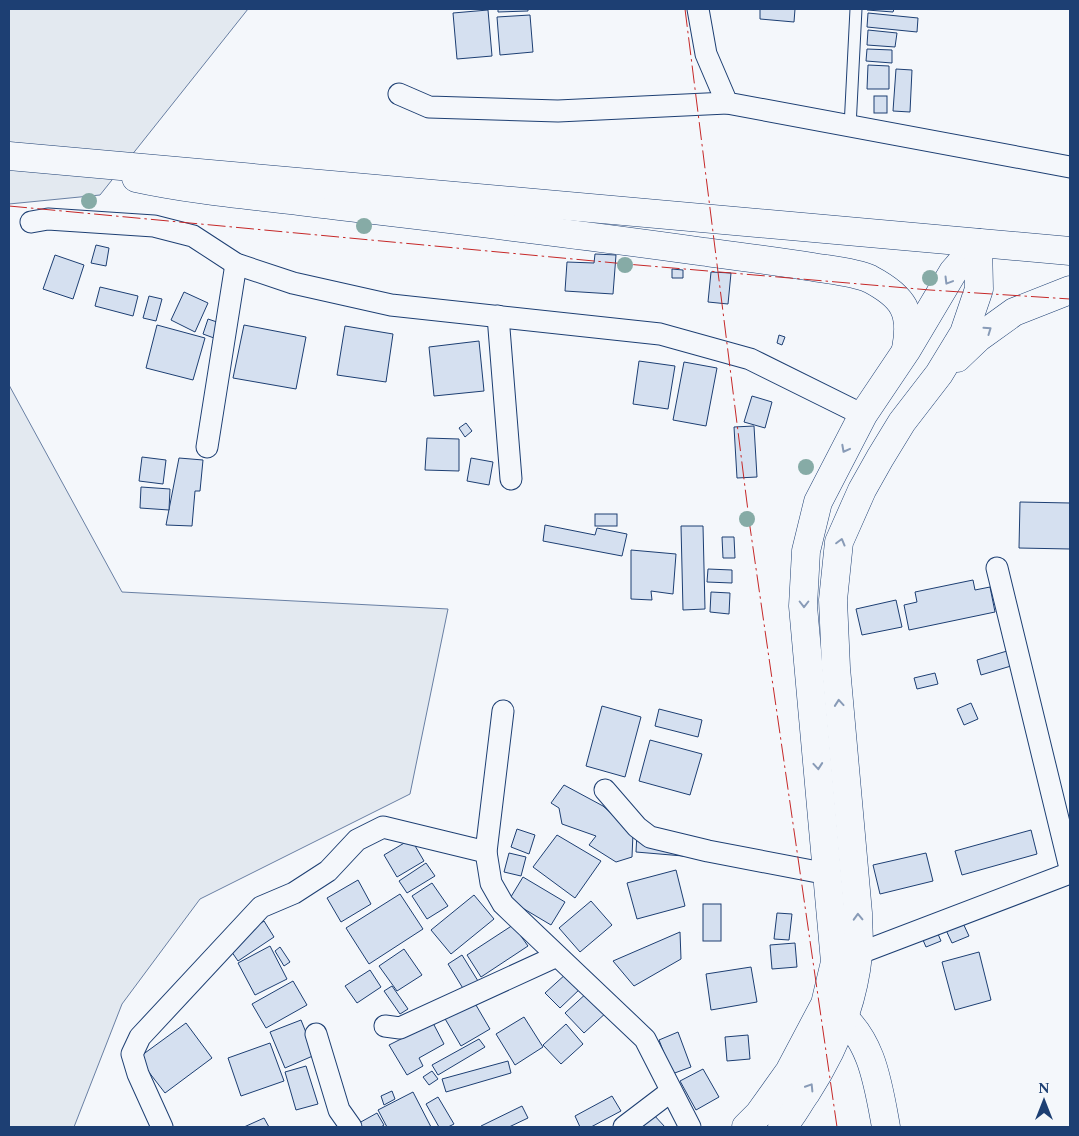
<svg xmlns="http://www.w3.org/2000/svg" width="1079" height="1136" font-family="Spectral,serif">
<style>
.green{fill:#e3e9f0;stroke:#687fa3}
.building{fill:#d5e0f0;stroke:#1d3f73}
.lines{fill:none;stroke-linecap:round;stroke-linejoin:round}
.lane-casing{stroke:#1d3f73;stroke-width:13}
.street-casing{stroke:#1d3f73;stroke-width:23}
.secondary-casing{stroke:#1d3f73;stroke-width:29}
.highway-casing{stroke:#1d3f73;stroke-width:29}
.lane{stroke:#f4f7fb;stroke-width:11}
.street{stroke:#f4f7fb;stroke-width:21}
.secondary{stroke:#f4f7fb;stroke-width:28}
.highway{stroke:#f4f7fb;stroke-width:28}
.power{stroke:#c62828;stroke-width:1;stroke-dasharray:18 4 2.5 4;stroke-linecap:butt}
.tree{fill:#86aba6}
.oneway{stroke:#889bb7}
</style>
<rect width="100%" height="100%" fill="#f4f7fb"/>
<g class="green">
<polygon points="9,9 248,9 100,195 9,204"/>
<polygon points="9,385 122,592 448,609 410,794 200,899 122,1004 74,1127 9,1127"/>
</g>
<g class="building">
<polygon points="498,9 528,9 528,11 498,12"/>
<polygon points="760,9 795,9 794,22 760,19"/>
<polygon points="867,9 894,9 893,12 867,10"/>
<polygon points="488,10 492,56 457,59 453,13"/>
<polygon points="868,13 918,18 917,32 867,27"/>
<polygon points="530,15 533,52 500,55 497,17"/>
<polygon points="868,30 897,33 895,47 867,45"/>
<polygon points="867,49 892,50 892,63 866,61"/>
<polygon points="868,65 889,66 889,89 867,89"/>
<polygon points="896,69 912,70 910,112 893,111"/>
<rect x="874" y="96" width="13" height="17"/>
<polygon points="96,245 109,248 106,266 91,263"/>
<polygon points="595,254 616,255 613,294 565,291 567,262 594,263"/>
<polygon points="55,255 84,265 73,299 43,289"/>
<polygon points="672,269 683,270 683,278 672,278"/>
<polygon points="711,272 731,273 728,304 708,302"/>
<polygon points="100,287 138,296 133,316 95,306"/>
<polygon points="184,292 208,303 195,332 171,320"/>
<polygon points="149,296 162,299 156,321 143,318"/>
<polygon points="208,319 220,323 214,338 203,334"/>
<polygon points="157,325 205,338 193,380 146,368"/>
<polygon points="244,325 306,337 296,389 233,378"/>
<polygon points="345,326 393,334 386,382 337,375"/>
<polygon points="779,335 785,337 782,345 777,343"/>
<polygon points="479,341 484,391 434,396 429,347"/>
<polygon points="639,361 675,366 668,409 633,404"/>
<polygon points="684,362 717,368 706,426 673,420"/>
<polygon points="752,396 772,402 765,428 744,422"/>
<polygon points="466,423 472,431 465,437 459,428"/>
<polygon points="754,426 757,477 737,478 734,427"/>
<polygon points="427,438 459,439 459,471 425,470"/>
<polygon points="142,457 166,460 163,484 139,481"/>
<polygon points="179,458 203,460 200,491 195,491 192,526 166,525"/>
<polygon points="471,458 493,462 489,485 467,481"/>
<polygon points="141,487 170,489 169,510 140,508"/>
<polygon points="1020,502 1070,503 1070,549 1019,548"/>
<rect x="595" y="514" width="22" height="12"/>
<polygon points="545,525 595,535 597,528 627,534 622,556 543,541"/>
<polygon points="681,526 703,526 705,609 683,610"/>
<polygon points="722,537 734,537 735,558 723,558"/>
<polygon points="631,550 676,554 673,594 651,591 652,600 631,599"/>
<polygon points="708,569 732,570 732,583 707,582"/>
<polygon points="973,580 975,590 990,587 995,612 909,630 904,605 917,602 915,592"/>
<polygon points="711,592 730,593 729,614 710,612"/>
<polygon points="896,600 902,627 862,635 856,609"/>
<polygon points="1007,651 1011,666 981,675 977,660"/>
<polygon points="935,673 938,684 917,689 914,678"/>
<polygon points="971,703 978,719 964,725 957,709"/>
<polygon points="602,706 641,717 625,777 586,766"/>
<polygon points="659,709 702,720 698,737 655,726"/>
<polygon points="650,740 702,754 690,795 639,781"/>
<polygon points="564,785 603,806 633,833 632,857 616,862 589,845 596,836 562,824 559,808 551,803"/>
<polygon points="517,829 535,835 529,854 511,847"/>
<polygon points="1031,830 1037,854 962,875 955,851"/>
<polygon points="637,832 683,856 636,852"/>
<polygon points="557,835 601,861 575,898 533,867"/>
<polygon points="411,839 424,861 397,877 384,855"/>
<polygon points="509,853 526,857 521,876 504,872"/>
<polygon points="926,853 933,881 880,894 873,865"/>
<polygon points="426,863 435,876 407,893 399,881"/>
<polygon points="676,870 685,906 637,919 627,883"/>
<polygon points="523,877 565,902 551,925 509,900"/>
<polygon points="358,880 371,904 341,922 327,898"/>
<polygon points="432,883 448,906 427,919 412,896"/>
<polygon points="400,894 423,929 369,964 346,928"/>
<polygon points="474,895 494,919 451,954 431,930"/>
<polygon points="591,901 612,925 580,952 559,928"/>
<rect x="703" y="904" width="18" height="37"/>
<polygon points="777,913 792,914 789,940 774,939"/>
<polygon points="264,921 274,937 238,961 227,945"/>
<polygon points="962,921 969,936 952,943 945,928"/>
<polygon points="513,925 528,946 481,977 467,955"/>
<polygon points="680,932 681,959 634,986 613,961"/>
<polygon points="938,934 941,941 926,947 923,940"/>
<polygon points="795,943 797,967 772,969 770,945"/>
<polygon points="270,946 287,979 255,995 238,963"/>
<polygon points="280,947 290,962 284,966 275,951"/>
<polygon points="404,949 422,975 397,991 379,966"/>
<polygon points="979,952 991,1000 955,1010 942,962"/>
<polygon points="462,955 478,981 464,990 448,964"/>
<polygon points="751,967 757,1002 711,1010 706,974"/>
<polygon points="370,970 381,987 357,1003 345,986"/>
<polygon points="567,973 581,988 560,1008 545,993"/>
<polygon points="293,981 307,1005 266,1028 252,1004"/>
<polygon points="392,986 408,1009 400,1014 384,991"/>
<polygon points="589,991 608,1011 584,1033 565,1013"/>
<polygon points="473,1000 490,1029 461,1046 444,1017"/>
<polygon points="524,1017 543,1047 515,1065 496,1034"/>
<polygon points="301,1020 315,1055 285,1068 270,1032"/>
<polygon points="186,1023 212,1058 165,1093 138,1058"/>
<polygon points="433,1023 444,1044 419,1058 423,1066 407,1075 389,1045"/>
<polygon points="566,1024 583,1044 561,1064 543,1045"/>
<polygon points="678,1032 691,1067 672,1074 659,1040"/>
<polygon points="748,1035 750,1059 727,1061 725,1037"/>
<polygon points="479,1039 485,1047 438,1075 432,1065"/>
<polygon points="270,1043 284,1081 241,1096 228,1058"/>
<polygon points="508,1061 511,1073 446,1092 442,1079"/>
<polygon points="306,1066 318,1104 296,1110 285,1072"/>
<polygon points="703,1069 719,1097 696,1110 680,1081"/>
<polygon points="432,1071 438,1079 429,1085 423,1077"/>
<polygon points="392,1091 395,1099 384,1105 381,1096"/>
<polygon points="413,1092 431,1127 387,1127 378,1110"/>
<polygon points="612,1096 621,1111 591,1127 580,1127 575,1116"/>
<polygon points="438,1097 454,1124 448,1127 439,1127 426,1104"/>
<polygon points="522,1106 528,1118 509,1127 482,1127 481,1126"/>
<polygon points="377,1113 384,1125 381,1127 361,1127 359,1123"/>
<polygon points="653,1114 665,1127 644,1127 641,1124"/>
<polygon points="264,1118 269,1127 244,1127"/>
</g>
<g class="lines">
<g class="lane-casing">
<polyline id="lane" points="850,127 856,9"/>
</g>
<g class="street-casing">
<g id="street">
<polyline points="698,9 706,54 727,103 1070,167"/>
<polyline points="399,94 429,107 558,111 727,103"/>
<polyline points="31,222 48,219 154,226 193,236 236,264 293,283 391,305 660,334 750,359 863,415"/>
<polyline points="498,316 511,479"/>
<polyline points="207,447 236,264"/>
<polyline points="997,568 1070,868"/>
<polyline points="503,711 486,852 491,883 503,904 645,1039 690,1127"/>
<polyline points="605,790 637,827 650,837 708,851 828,874"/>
<polyline points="847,958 1070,873"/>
<polyline points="385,1026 400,1028 557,956"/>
<polyline points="316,1034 339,1110 351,1127"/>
<polyline points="162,1127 138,1074 132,1054 140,1037 261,907 294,893 328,871 357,840 383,827 486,852"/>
<polyline points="624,1127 670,1092"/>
</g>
</g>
<g class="secondary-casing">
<g id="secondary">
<path d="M136,178C200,192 272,197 338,206C458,220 578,234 698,251C736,256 775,261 813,267C830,270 855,272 870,279C904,297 913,312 906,349"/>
<polyline points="957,358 978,338 1014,312 1070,290"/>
<path d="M833,1009C872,1036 878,1083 886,1127"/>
<polyline points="746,1127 759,1114 789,1072 825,1004 835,962 803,606 806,551 818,502 863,415 906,351 953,272 978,243"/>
<path d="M782,1127C792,1117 798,1104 806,1093C834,1050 853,1006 858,955C860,941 858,927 858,913L836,668L833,600L839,542L862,490L880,458L902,422L939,374L964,333L979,289L978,243"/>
</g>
</g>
<g class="highway-casing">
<polyline id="highway" points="9,156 1070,251"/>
</g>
<use href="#lane" class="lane"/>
<use href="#street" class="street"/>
<use href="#secondary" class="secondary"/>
<use href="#highway" class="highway"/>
<g class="power">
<polyline points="685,9 750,527 837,1127"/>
<polyline points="9,206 626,264 930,290 1070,299"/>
</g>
</g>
<g class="tree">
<circle cx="89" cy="201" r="8"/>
<circle cx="364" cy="226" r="8"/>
<circle cx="625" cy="265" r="8"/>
<circle cx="930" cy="278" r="8"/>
<circle cx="806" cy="467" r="8"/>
<circle cx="747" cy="519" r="8"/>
</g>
<defs><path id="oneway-chevron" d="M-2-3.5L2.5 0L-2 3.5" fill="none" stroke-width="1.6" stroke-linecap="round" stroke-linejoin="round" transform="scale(1.25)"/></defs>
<g class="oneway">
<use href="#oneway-chevron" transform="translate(948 281) rotate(121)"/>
<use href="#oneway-chevron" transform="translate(988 330) rotate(-35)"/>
<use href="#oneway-chevron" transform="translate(845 449) rotate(118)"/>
<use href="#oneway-chevron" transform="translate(841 542) rotate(-75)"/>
<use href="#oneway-chevron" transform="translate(804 604) rotate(90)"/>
<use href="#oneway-chevron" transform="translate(839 703) rotate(-95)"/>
<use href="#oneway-chevron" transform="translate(818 766) rotate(85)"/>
<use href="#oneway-chevron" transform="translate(858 917) rotate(-92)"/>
<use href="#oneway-chevron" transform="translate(810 1087) rotate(-58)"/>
</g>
<rect width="1079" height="1136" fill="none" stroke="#1d3f73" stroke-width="20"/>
<g transform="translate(1044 1101)" stroke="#f4f7fb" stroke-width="4" paint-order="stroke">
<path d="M0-4L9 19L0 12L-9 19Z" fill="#1d3f73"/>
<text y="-8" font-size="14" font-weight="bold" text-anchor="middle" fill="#1d3f73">N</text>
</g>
</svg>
